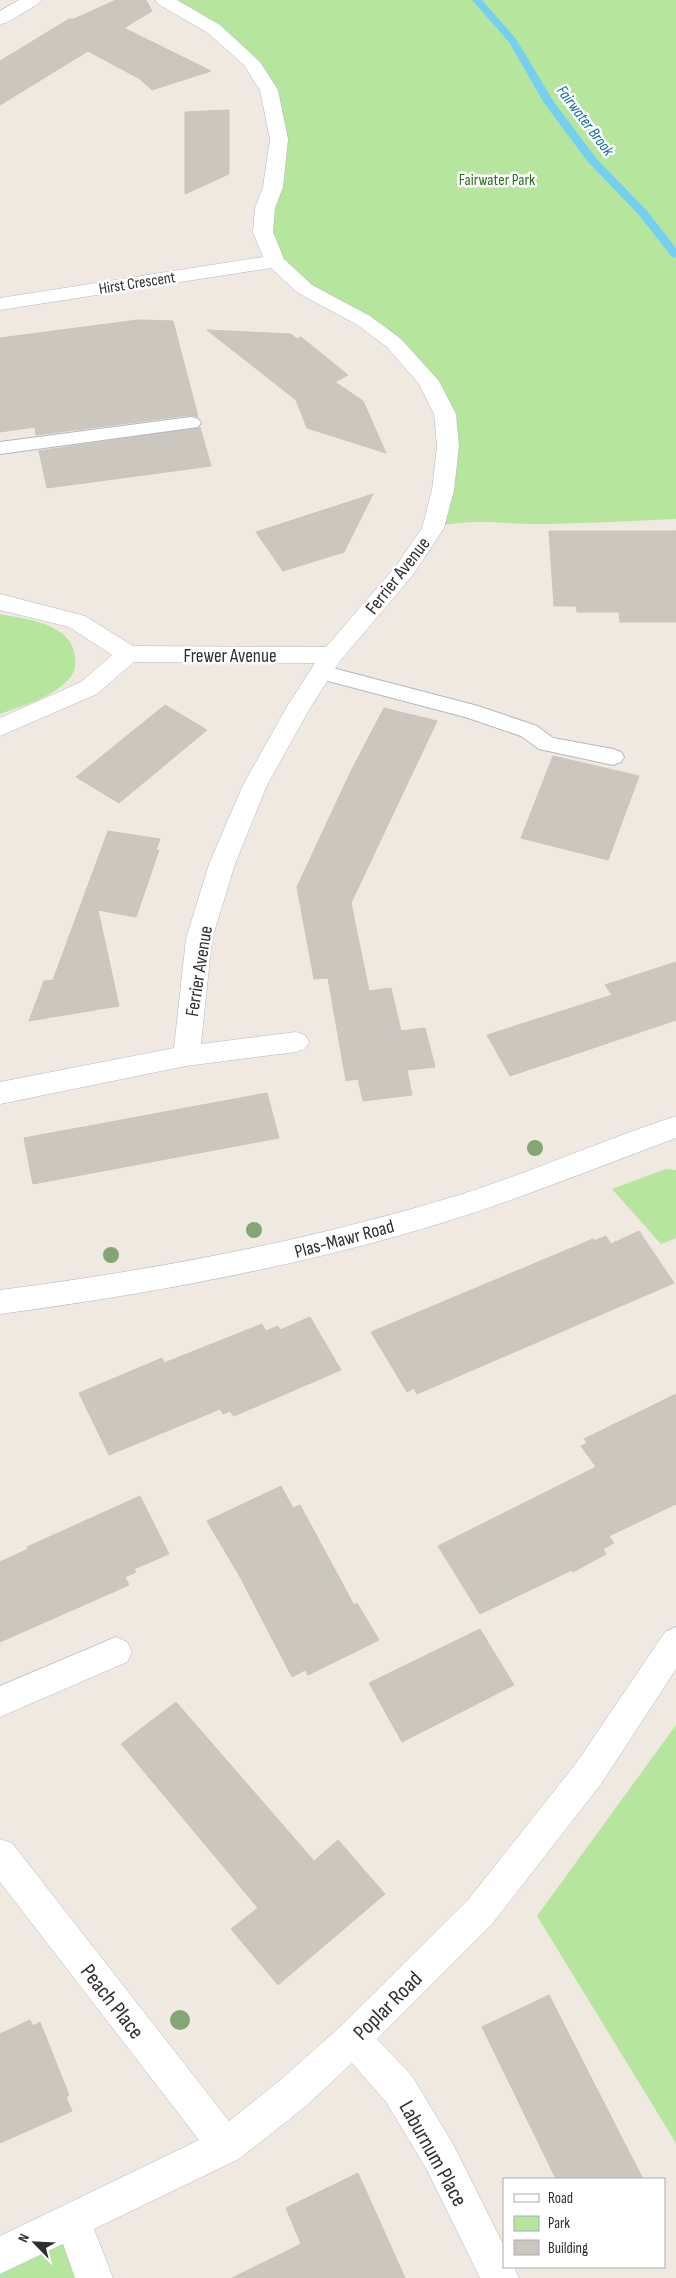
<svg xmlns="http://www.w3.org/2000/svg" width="676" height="2278" font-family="'Sofia Sans Condensed',sans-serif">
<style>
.green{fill:#b6e59e}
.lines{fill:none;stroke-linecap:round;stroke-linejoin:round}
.stream{fill:#75cff0;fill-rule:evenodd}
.building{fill:#cbc7bf;stroke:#cbc5ba}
.lane-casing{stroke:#b4b7c1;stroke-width:2}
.street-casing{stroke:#b4b7c1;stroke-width:1}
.secondary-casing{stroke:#b4b7c1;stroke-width:1}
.lane{fill:#fff;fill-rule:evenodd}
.street{fill:#fff;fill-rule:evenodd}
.secondary{fill:#fff;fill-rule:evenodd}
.tree{fill:#84a574}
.labels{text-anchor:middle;stroke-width:5;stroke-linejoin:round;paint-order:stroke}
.far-water-label{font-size:16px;font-style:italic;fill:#0d6fa3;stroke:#fff}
.far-park-label{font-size:16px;fill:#2c6e1b;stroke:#fff}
.far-street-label{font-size:16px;fill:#2e2e2e;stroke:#fff}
.street-label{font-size:19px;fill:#2e2e2e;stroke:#fff}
.near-street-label{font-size:22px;fill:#2e2e2e;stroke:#fff}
</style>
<rect width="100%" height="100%" fill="#efe9e1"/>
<g class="green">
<path d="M164,0H676V519C633,521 590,523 547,524C508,525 471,517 433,528L445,414L394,343L305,289L263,232L279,139L251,62Z"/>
<path d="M0,614C26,619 75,624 75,659C76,667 74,674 68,680C51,698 22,706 0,714Z"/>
<polygon points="666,1169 676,1170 676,1238 661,1244 612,1189"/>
<polygon points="676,1725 676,2143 537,1916"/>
<polygon points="72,2219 94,2278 0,2278 0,2255"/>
</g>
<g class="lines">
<polygon class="stream" points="472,0 482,0 516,39 554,102 596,158 647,211 676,248 676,258 672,257 639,215 588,162 544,103 509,42"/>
</g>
<g class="building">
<polygon points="116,0 146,0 152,11 124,28 211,71 152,90 140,79 88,51 0,105 0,61 69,19 74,19"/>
<polygon points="229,110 229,174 185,194 185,112"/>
<polygon points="138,320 173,321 198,417 191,415 36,435 35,427 0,432 0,338"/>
<polygon points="207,330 291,334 297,339 301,337 348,375 335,382 363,401 386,453 307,428 296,400"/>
<polygon points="200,427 211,466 47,488 39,451"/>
<polygon points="373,494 344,552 283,571 256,532"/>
<polygon points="549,531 676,531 676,622 620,622 619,612 577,612 576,606 554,606"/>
<polygon points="165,705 207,730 119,803 76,777"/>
<polygon points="384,708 437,721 351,903 369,991 391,988 401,1031 425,1028 435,1067 407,1070 412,1095 363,1101 358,1079 346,1081 328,978 314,979 297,887 351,771"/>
<polygon points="553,756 639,776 608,860 521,838"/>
<polygon points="108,831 160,839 156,850 159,850 136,917 98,910 119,1006 29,1021 44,981 53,980"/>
<polygon points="676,962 676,1020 510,1076 487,1035 612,995 605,985"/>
<polygon points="267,1093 279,1138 33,1184 24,1138"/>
<polygon points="639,1231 674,1283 417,1394 414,1388 407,1392 371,1332 593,1239 594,1241 606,1236 611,1244"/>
<polygon points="310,1317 341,1370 234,1416 230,1411 223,1414 220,1409 109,1455 79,1393 162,1358 164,1363 262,1324 266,1331 278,1326 280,1330"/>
<polygon points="676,1394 676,1504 609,1536 614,1543 603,1549 606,1554 573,1572 572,1570 480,1614 438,1546 596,1467 581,1446 587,1443 584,1439"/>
<polygon points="281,1486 293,1508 300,1505 354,1605 357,1603 379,1640 308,1675 305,1670 292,1677 239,1575 207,1521"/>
<polygon points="140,1496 169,1554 134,1569 136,1572 125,1577 129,1585 0,1642 0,1562 28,1549 27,1547"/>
<polygon points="480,1629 514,1685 402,1742 369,1683"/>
<polygon points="176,1702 314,1861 338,1840 385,1894 278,1985 231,1929 258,1908 121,1744"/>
<polygon points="549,1995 624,2142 643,2179 556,2179 482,2027"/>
<polygon points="30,2020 33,2026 40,2022 69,2095 66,2097 72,2111 0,2143 0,2034"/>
<polygon points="358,2173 405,2278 232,2278 301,2244 286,2208"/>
</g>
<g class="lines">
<g class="lane-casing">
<g id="lane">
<polygon points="191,417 198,419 201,423 198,427 0,454 0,442"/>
<polygon points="321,665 478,706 537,726 553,738 613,749 621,752 624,757 621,762 613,765 539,749 521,736 465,717 313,677 310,672 313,667"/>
</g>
</g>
<g class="street-casing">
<g id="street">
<polygon points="19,0 41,0 38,4 6,23 0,24 0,11"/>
<polygon points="155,0 177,0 220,25 260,62 278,90 288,139 283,187 275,208 273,232 284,259 312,285 370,316 401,339 439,381 456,414 459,446 454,490 444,528 412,576 340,661 310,708 267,785 235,864 212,939 201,1044 296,1032 305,1035 309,1042 305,1049 296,1052 186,1066 0,1104 0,1082 174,1048 186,939 209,864 243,785 288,705 315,663 134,662 97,694 0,736 0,718 81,682 112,655 69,627 0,610 0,594 85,616 133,646 326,647 396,566 422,528 432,490 437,446 434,414 419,384 387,347 356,324 298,293 271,268 0,310 0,298 263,257 253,232 255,208 263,187 270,139 260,90 244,65 208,33 158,4"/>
<polygon points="676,1627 676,1669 601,1784 492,1924 377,2039 412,2076 453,2144 505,2248 505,2267 514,2267 519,2278 480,2278 427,2170 386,2102 352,2063 305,2107 239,2159 94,2229 113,2278 75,2278 63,2244 0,2274 0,2236 199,2140 0,1882 0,1839 12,1843 229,2121 279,2081 341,2026 468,1900 577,1762 665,1632"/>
<polygon points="116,1637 127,1642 132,1652 127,1662 0,1717 0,1686"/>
</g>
</g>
<g class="secondary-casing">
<path id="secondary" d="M676,1116V1138C585,1172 495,1209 401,1235C269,1272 135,1296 0,1314V1290C155,1270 309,1241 459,1195C532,1172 603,1140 676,1116Z"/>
</g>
<use href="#lane" class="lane"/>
<use href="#street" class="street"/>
<use href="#secondary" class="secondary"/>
</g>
<g class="tree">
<circle cx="535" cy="1148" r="8"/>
<circle cx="254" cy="1230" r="8"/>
<circle cx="111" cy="1255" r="8"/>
<circle cx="180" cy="2020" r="10"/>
</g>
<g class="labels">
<g class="far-water-label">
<text transform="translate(586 120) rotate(53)" y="6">Fairwater Brook</text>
</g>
<g class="far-park-label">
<text x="497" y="185">Fairwater Park</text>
</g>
<g class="far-street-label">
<text transform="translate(137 282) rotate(-9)" y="6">Hirst Crescent</text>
</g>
<g class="street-label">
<text transform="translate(397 575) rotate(-52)" y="7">Ferrier Avenue</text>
<text x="230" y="662">Frewer Avenue</text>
<text transform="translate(198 971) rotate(-81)" y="7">Ferrier Avenue</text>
<text transform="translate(344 1238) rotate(-15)" y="7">Plas-Mawr Road</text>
</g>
<g class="near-street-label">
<text transform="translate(113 2001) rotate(52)" y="8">Peach Place</text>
<text transform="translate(387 2005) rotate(-45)" y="8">Poplar Road</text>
<text transform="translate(434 2153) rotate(61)" y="8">Laburnum Place</text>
</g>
</g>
<rect x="503" y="2178" width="162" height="90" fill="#ffffff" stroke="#ababab"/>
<rect x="514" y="2194" width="25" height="8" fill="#ffffff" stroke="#ababab"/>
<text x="548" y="2203" font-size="15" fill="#2e2e2e">Road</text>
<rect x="514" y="2216" width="25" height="15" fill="#b6e59e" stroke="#ababab"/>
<text x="548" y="2228" font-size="15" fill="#2e2e2e">Park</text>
<rect x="514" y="2240" width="25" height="15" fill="#cbc7bf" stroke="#ababab"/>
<text x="548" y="2253" font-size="15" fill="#2e2e2e">Building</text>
<g transform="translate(35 2243) rotate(294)" stroke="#ffffff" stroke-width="4" paint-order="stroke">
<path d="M0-4L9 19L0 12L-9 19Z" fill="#2e2e2e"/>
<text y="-8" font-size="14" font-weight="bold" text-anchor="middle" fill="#2e2e2e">N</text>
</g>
</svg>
